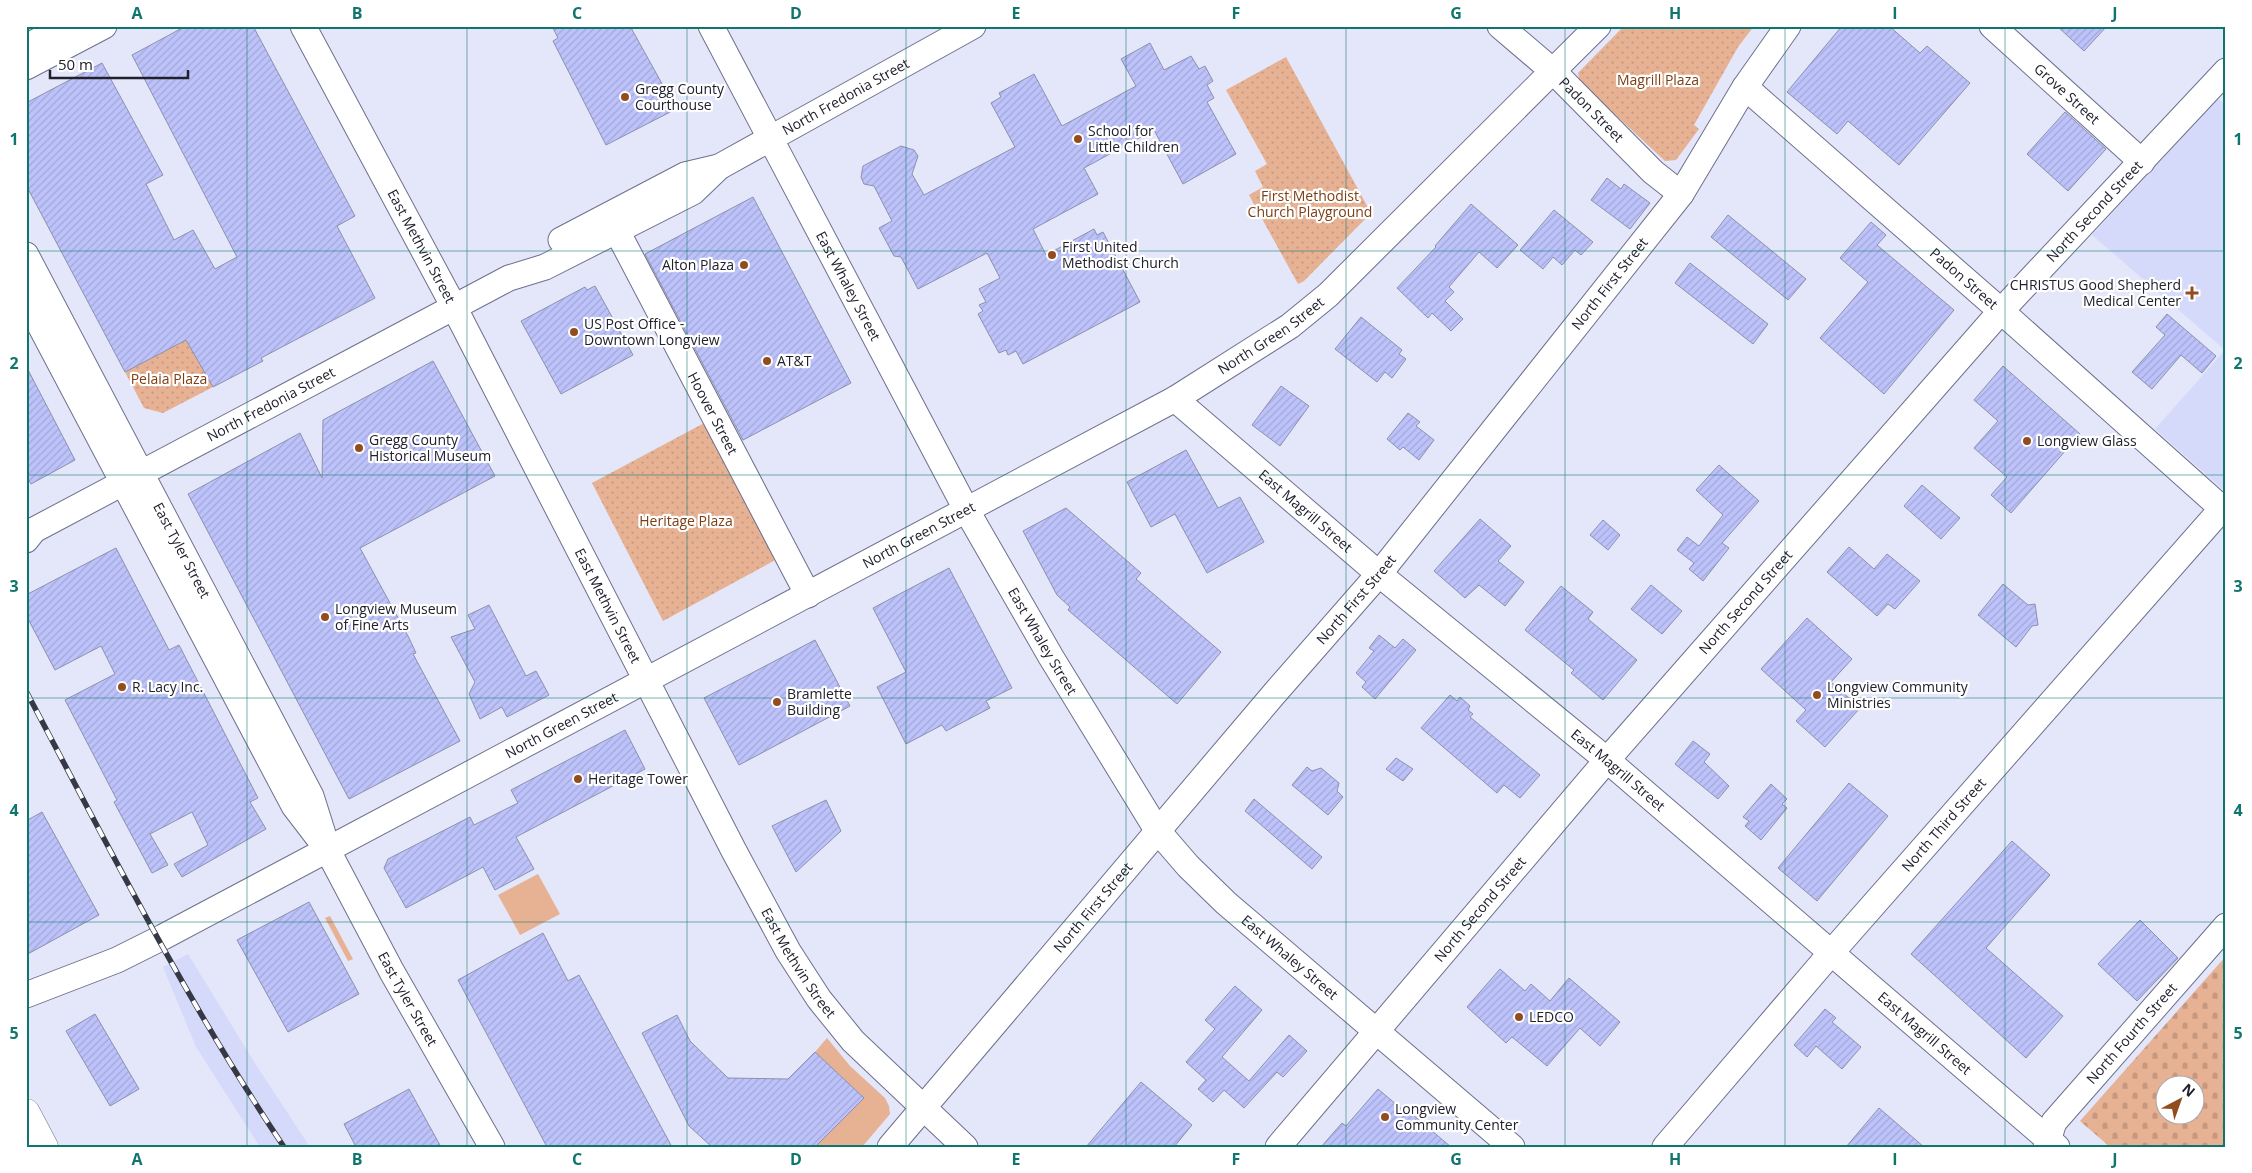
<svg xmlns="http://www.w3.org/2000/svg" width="2252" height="1173" font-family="'Open Sans',sans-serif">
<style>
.built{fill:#d6dafa}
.green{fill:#e7b193}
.cemetery{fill:url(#cemetery-stones);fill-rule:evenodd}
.park{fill:url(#park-dots)}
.building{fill:url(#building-hatch);stroke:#8c90ae}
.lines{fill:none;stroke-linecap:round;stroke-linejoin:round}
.minor-casing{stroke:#6d708c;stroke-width:27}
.major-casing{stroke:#6d708c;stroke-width:29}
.minor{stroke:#fff;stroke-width:25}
.major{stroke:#fff;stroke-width:28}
.rail-casing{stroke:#373845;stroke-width:5.5}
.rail{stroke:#fff;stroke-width:4;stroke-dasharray:11;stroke-linecap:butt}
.grid{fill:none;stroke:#0f766e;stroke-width:1;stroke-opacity:0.55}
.poi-dot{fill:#914d20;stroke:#fff;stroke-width:2}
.labels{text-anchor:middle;stroke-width:4.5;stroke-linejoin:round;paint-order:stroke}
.park-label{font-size:14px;fill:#7c3e12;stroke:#fff}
.poi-label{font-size:14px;fill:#20212d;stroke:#fff;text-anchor:start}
.street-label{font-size:14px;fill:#20212d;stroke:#fff}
.neatline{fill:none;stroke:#0f766e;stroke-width:2}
.grid-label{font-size:16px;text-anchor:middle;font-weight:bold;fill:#0f766e}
</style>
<defs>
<pattern id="cemetery-stones" width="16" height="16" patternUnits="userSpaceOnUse" patternTransform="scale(1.25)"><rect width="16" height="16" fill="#e7b193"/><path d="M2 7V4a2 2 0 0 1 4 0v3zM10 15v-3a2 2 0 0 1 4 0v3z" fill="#c6987f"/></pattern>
<pattern id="park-dots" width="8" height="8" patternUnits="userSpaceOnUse" patternTransform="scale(1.25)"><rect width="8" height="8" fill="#e7b193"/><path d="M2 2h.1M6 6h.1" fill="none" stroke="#c6987f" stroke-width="1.8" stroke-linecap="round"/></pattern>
<pattern id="building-hatch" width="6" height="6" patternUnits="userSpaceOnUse" patternTransform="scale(1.25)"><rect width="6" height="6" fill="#bdc3fa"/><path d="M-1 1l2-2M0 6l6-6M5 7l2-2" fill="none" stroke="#a2a7d7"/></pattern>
</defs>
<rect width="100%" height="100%" fill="#e4e6fa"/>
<g class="built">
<polygon points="2218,99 2226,105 2226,492 2155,429 2225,350 2092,235"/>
<polygon points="188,954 258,1068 310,1147 260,1147 196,1047 163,967"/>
</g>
<g class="green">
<polygon points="538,874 560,914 520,935 498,895"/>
<polygon points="330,916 353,959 348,961 325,918"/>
<polygon points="827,1038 850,1066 885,1098 889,1106 890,1114 862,1147 815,1147 864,1098 815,1052"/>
</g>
<path class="cemetery" d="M2226,956V1147H2110L2080,1121ZM2164,1086H2194V1116H2164Z"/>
<g class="park">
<polygon points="1624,26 1754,26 1738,47 1694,125 1699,129 1676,160 1665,161 1580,82 1578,73"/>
<polygon points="1286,57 1371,213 1304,281 1298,284 1249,195 1263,187 1255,171 1267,164 1226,90"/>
<polygon points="186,340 193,352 199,349 213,387 163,413 144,408 125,372"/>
<polygon points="708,421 779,558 663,621 592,483"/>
</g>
<g class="building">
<polygon points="186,26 253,26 355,216 337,226 375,298 261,358 263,361 213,387 186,340 125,372 26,185 26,103 102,63 163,175 146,184 174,240 193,230 215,269 237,257 132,55"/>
<polygon points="552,26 630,26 676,109 606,145 553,41 558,38"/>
<polygon points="1842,26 1889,26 1920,53 1927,46 1970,83 1899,165 1848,121 1837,134 1787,92"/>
<polygon points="2057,26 2107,26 2084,51"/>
<polygon points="1150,43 1164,70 1191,56 1199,69 1205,66 1213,81 1207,85 1214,98 1207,102 1236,154 1183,184 1154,130 1084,168 1098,194 1033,229 1046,255 1094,229 1097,235 1103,232 1140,302 1023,364 1016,351 1008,355 1006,350 999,353 978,314 983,311 979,305 986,302 979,289 1000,278 987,253 918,289 901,257 894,256 879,228 892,221 874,186 864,184 861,177 863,166 901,146 914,150 918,156 912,174 924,195 1015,147 991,103 1001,97 999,93 1034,74 1062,126 1136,86 1121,59"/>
<polygon points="2065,112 2106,149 2068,191 2027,154"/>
<polygon points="1607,178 1621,189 1624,184 1650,203 1630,229 1591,200"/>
<polygon points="753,197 851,383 743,440 645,254"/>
<polygon points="1471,204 1518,245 1497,268 1479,252 1449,287 1454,292 1445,301 1463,319 1451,331 1432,313 1428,318 1397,288 1436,247 1435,246"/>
<polygon points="1554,210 1593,242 1581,255 1575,250 1562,265 1553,257 1543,269 1520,250"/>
<polygon points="1728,215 1806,279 1788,300 1711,237"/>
<polygon points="1871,222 1886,235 1877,245 1954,310 1884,394 1820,338 1868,282 1840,258"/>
<polygon points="1690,263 1768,324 1753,344 1675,283"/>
<polygon points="595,286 633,355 561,394 521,321 585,287 587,290"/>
<polygon points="2167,314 2216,356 2202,373 2181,355 2152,389 2132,372 2165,335 2156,327"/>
<polygon points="1361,317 1402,350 1399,354 1406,359 1392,378 1385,372 1377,382 1335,349"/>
<polygon points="433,361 495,476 360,548 409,638 416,653 413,654 460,741 349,799 188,494 300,433 322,478 323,420"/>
<polygon points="26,366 75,460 31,484 26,475"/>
<polygon points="2003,366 2080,434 2011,513 1991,495 2007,477 1974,448 1998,421 1974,400"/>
<polygon points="1281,386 1309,406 1280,446 1252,425"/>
<polygon points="1408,413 1420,422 1416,426 1434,440 1419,460 1403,447 1400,450 1387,439"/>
<polygon points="1186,450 1218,508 1240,497 1264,542 1207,573 1175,514 1151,527 1127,482"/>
<polygon points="1719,465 1759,501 1722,543 1729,548 1703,581 1689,569 1694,563 1677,550 1687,537 1699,546 1723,515 1696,490"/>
<polygon points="1922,485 1960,518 1941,539 1904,506"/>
<polygon points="1066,508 1141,573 1136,579 1221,652 1177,704 1068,610 1070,607 1057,595 1023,531"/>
<polygon points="1480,519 1511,546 1498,561 1524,582 1505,606 1479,585 1465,598 1434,571"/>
<polygon points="1603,520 1620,535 1608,550 1590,535"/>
<polygon points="1849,547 1874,569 1887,554 1920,581 1895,609 1888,604 1877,616 1827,572"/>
<polygon points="116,548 169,650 179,645 258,798 250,802 266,829 182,877 174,864 208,845 192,812 150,834 168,865 152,873 114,802 117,800 65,700 115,674 101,646 55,670 26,615 26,595"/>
<polygon points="949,568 1012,688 986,701 990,708 946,731 942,725 906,744 877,687 906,672 873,608"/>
<polygon points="2003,584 2028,605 2035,604 2038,625 2032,626 2016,647 1978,615"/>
<polygon points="1651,585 1682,611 1662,634 1631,609"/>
<polygon points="1561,586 1593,612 1588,619 1637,660 1603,700 1571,673 1574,670 1525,630"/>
<polygon points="489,605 526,676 536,671 549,695 507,717 502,707 480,719 469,694 475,682 451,637 475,629 468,615"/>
<polygon points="1807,618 1852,659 1831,682 1860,708 1825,747 1796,721 1806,710 1761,669"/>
<polygon points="1379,635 1395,648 1403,639 1416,650 1375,699 1362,687 1366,682 1356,673 1374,651 1369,648"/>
<polygon points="815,640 850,706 739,765 704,698"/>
<polygon points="1450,695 1457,701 1460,697 1470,706 1468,710 1473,714 1470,717 1540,775 1520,798 1504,785 1497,793 1421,728"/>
<polygon points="625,730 645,769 516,837 534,869 495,890 483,867 406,908 384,868 388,859 470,817 474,825 518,803 511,790"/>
<polygon points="1693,741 1710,754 1704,762 1729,786 1718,799 1675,764"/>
<polygon points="1396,758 1413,769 1403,781 1386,769"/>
<polygon points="1307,767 1312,771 1321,768 1339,783 1337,791 1343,797 1328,815 1292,785"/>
<polygon points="1849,783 1888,816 1817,901 1778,868"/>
<polygon points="1771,784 1787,799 1782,804 1787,808 1761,840 1745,826 1749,821 1743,817"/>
<polygon points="1254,799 1322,857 1312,869 1245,811"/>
<polygon points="826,800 841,831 796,872 772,826"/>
<polygon points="42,812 99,915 26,955 26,821"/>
<polygon points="2012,841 2050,875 1986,948 2063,1016 2026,1058 1911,954"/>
<polygon points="309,902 359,994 288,1032 237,940"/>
<polygon points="2140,920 2178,958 2137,1001 2098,964"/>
<polygon points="543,933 568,981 579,975 672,1147 547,1147 458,980"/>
<polygon points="1500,969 1525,991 1531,984 1550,1001 1569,978 1620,1022 1600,1046 1580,1028 1547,1066 1512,1037 1506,1043 1467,1007"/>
<polygon points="1235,986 1262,1010 1222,1057 1249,1081 1289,1035 1307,1051 1283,1077 1277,1072 1244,1108 1224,1090 1213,1102 1198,1089 1206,1080 1186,1062 1215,1029 1205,1020"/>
<polygon points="1825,1009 1836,1018 1832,1022 1861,1047 1842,1069 1816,1046 1807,1057 1794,1045"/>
<polygon points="95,1014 139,1089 110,1106 66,1031"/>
<polygon points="677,1015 690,1041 728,1078 788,1079 815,1052 864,1098 815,1147 712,1147 689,1126 642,1033"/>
<polygon points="1141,1082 1192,1125 1174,1147 1086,1147"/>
<polygon points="409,1089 441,1147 356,1147 344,1124"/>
<polygon points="1378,1089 1404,1111 1406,1109 1451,1147 1321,1147 1342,1123 1346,1126"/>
<polygon points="1879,1108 1924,1147 1846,1147"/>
</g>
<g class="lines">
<g class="minor-casing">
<g id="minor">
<path id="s1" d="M303,26L454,307L734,851L788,951L819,999L853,1041L965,1147"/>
<path id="s2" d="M711,26L967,511L1051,657L1157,830L1188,866L1226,903L1512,1147"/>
<path id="s3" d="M1500,26L1554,72L1653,172L1681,194"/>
<path id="s4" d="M1992,26L2142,162"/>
<polyline points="26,47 66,26"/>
<polyline points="26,67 104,26"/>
<path id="s5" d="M1745,87L2001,311L2226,512"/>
<path id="s6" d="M617,231L808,595"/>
<polyline points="561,240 685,175 719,167"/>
<path id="s7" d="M26,255L311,796L323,834"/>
<path id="s8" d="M26,299L294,806L327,849L392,972L492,1147"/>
<path id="s9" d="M1175,399L1379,574L1607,760L2057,1147"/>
<path id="s10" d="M26,540L34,530L509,278L545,267L693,192L719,167L973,26"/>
<path id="s11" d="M26,995L117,960L163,937L1175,399L1290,326L1328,295L1598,26"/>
<path id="s12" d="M890,1147L1274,694L1379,574L1681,194L1745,87L1788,26"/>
<path id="s13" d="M1278,1147L1607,760L2001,311L2226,71"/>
<path id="s14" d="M1665,1147L1831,953L2226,504"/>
<path id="s15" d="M2046,1147L2054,1122L2226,926"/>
</g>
</g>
<g class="major-casing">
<polyline id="major" points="26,1113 44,1147"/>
</g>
<use href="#minor" class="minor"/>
<use href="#major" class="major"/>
<g class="rail-casing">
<path id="rail" d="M26,691C108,846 186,1001 284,1147"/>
</g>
<use href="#rail" class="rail"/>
</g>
<path class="grid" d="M247,26V1147M467,26V1147M687,26V1147M906,26V1147M1126,26V1147M1346,26V1147M1565,26V1147M1785,26V1147M2005,26V1147M26,251H2226M26,475H2226M26,698H2226M26,922H2226"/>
<g class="poi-dot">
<circle cx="625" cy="97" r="5"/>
<circle cx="1078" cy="139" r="5"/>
<circle cx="1052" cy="255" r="5"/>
<circle cx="744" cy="265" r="5"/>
<path d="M2189.5 285.5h5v5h5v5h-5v5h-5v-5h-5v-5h5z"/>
<circle cx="574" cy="332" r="5"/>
<circle cx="767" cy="361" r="5"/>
<circle cx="2027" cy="441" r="5"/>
<circle cx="359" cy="448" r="5"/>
<circle cx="325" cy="617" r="5"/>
<circle cx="122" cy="687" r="5"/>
<circle cx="1817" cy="695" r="5"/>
<circle cx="777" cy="702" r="5"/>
<circle cx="578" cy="779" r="5"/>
<circle cx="1519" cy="1017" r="5"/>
<circle cx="1385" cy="1117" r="5"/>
</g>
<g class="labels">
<g class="park-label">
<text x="1658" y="85">Magrill Plaza</text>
<text x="1310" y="201">First Methodist<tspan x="1310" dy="16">Church Playground</tspan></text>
<text x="169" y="384">Pelaia Plaza</text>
<text x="686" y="526">Heritage Plaza</text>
</g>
<g class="poi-label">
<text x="635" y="94">Gregg County<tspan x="635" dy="16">Courthouse</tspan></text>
<text x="1088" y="136">School for<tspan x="1088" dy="16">Little Children</tspan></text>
<text x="1062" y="252">First United<tspan x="1062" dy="16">Methodist Church</tspan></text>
<text x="734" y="270" text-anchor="end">Alton Plaza</text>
<text x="2181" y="290" text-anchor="end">CHRISTUS Good Shepherd<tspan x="2181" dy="16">Medical Center</tspan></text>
<text x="584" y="329">US Post Office -<tspan x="584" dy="16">Downtown Longview</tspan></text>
<text x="777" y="366">AT&amp;T</text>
<text x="369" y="445">Gregg County<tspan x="369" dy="16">Historical Museum</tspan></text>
<text x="2037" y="446">Longview Glass</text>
<text x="335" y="614">Longview Museum<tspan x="335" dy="16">of Fine Arts</tspan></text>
<text x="132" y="692">R. Lacy Inc.</text>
<text x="1827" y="692">Longview Community<tspan x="1827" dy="16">Ministries</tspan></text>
<text x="787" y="699">Bramlette<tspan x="787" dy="16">Building</tspan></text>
<text x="588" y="784">Heritage Tower</text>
<text x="1529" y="1022">LEDCO</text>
<text x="1395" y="1114">Longview<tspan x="1395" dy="16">Community Center</tspan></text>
</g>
<g class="street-label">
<text dy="5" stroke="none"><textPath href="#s4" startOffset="101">Grove Street</textPath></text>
<text dy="5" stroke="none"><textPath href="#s10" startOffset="935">North Fredonia Street</textPath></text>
<text dy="5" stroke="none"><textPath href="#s3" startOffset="124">Padon Street</textPath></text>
<text dy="5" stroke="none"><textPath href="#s13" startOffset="1242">North Second Street</textPath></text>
<text dy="5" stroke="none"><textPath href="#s1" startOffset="250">East Methvin Street</textPath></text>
<text dy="5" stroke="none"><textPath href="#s5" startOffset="291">Padon Street</textPath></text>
<text dy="5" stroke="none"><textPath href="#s12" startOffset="1124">North First Street</textPath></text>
<text dy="5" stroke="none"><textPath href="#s2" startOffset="294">East Whaley Street</textPath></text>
<text dy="5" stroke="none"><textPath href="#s11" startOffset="1410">North Green Street</textPath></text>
<text dy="5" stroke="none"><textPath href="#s10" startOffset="281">North Fredonia Street</textPath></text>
<text dy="5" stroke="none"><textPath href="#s6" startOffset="206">Hoover Street</textPath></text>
<text dy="5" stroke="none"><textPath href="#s9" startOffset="172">East Magrill Street</textPath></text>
<text dy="5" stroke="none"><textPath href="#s11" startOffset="1005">North Green Street</textPath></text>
<text dy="5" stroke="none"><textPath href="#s7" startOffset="334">East Tyler Street</textPath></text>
<text dy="5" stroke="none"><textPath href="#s12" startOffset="719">North First Street</textPath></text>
<text dy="5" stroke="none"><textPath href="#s13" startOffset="718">North Second Street</textPath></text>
<text dy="5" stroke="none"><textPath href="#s1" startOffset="655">East Methvin Street</textPath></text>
<text dy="5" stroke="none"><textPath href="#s2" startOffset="699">East Whaley Street</textPath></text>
<text dy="5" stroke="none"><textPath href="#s11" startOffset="600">North Green Street</textPath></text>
<text dy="5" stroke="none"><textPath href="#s9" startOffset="578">East Magrill Street</textPath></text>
<text dy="5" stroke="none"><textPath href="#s14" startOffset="426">North Third Street</textPath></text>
<text dy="5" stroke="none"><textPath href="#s12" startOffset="314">North First Street</textPath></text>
<text dy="5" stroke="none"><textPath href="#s13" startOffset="312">North Second Street</textPath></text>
<text dy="5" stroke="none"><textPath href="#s2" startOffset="1104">East Whaley Street</textPath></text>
<text dy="5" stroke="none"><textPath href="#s1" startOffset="1060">East Methvin Street</textPath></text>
<text dy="5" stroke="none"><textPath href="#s8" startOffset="798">East Tyler Street</textPath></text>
<text dy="5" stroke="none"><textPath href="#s9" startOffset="982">East Magrill Street</textPath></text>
<text dy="5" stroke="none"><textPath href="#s15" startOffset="144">North Fourth Street</textPath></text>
</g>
</g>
<rect width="2252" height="1173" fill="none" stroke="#ffffff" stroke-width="55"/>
<g transform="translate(2180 1100) rotate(41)"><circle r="24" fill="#ffffff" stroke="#a6a6ab"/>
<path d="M0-4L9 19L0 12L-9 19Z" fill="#914d20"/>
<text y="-8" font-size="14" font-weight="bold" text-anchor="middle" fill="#20212d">N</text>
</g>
<path d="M50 70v8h138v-8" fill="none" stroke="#20212d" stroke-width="2.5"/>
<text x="58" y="70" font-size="15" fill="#20212d" stroke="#ffffff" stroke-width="4" paint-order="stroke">50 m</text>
<rect x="28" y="28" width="2196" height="1118" class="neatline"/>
<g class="grid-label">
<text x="137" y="19">A</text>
<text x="357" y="19">B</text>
<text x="577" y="19">C</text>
<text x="796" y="19">D</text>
<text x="1016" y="19">E</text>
<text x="1236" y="19">F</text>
<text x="1456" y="19">G</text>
<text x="1675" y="19">H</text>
<text x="1895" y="19">I</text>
<text x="2115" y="19">J</text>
<text x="14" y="145">1</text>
<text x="2238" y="145">1</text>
<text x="14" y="369">2</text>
<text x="2238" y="369">2</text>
<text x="14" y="592">3</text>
<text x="2238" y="592">3</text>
<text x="14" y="816">4</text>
<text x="2238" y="816">4</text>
<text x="14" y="1039">5</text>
<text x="2238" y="1039">5</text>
<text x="137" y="1165">A</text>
<text x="357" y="1165">B</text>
<text x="577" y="1165">C</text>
<text x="796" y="1165">D</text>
<text x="1016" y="1165">E</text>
<text x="1236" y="1165">F</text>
<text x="1456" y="1165">G</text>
<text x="1675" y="1165">H</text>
<text x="1895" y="1165">I</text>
<text x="2115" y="1165">J</text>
</g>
</svg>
